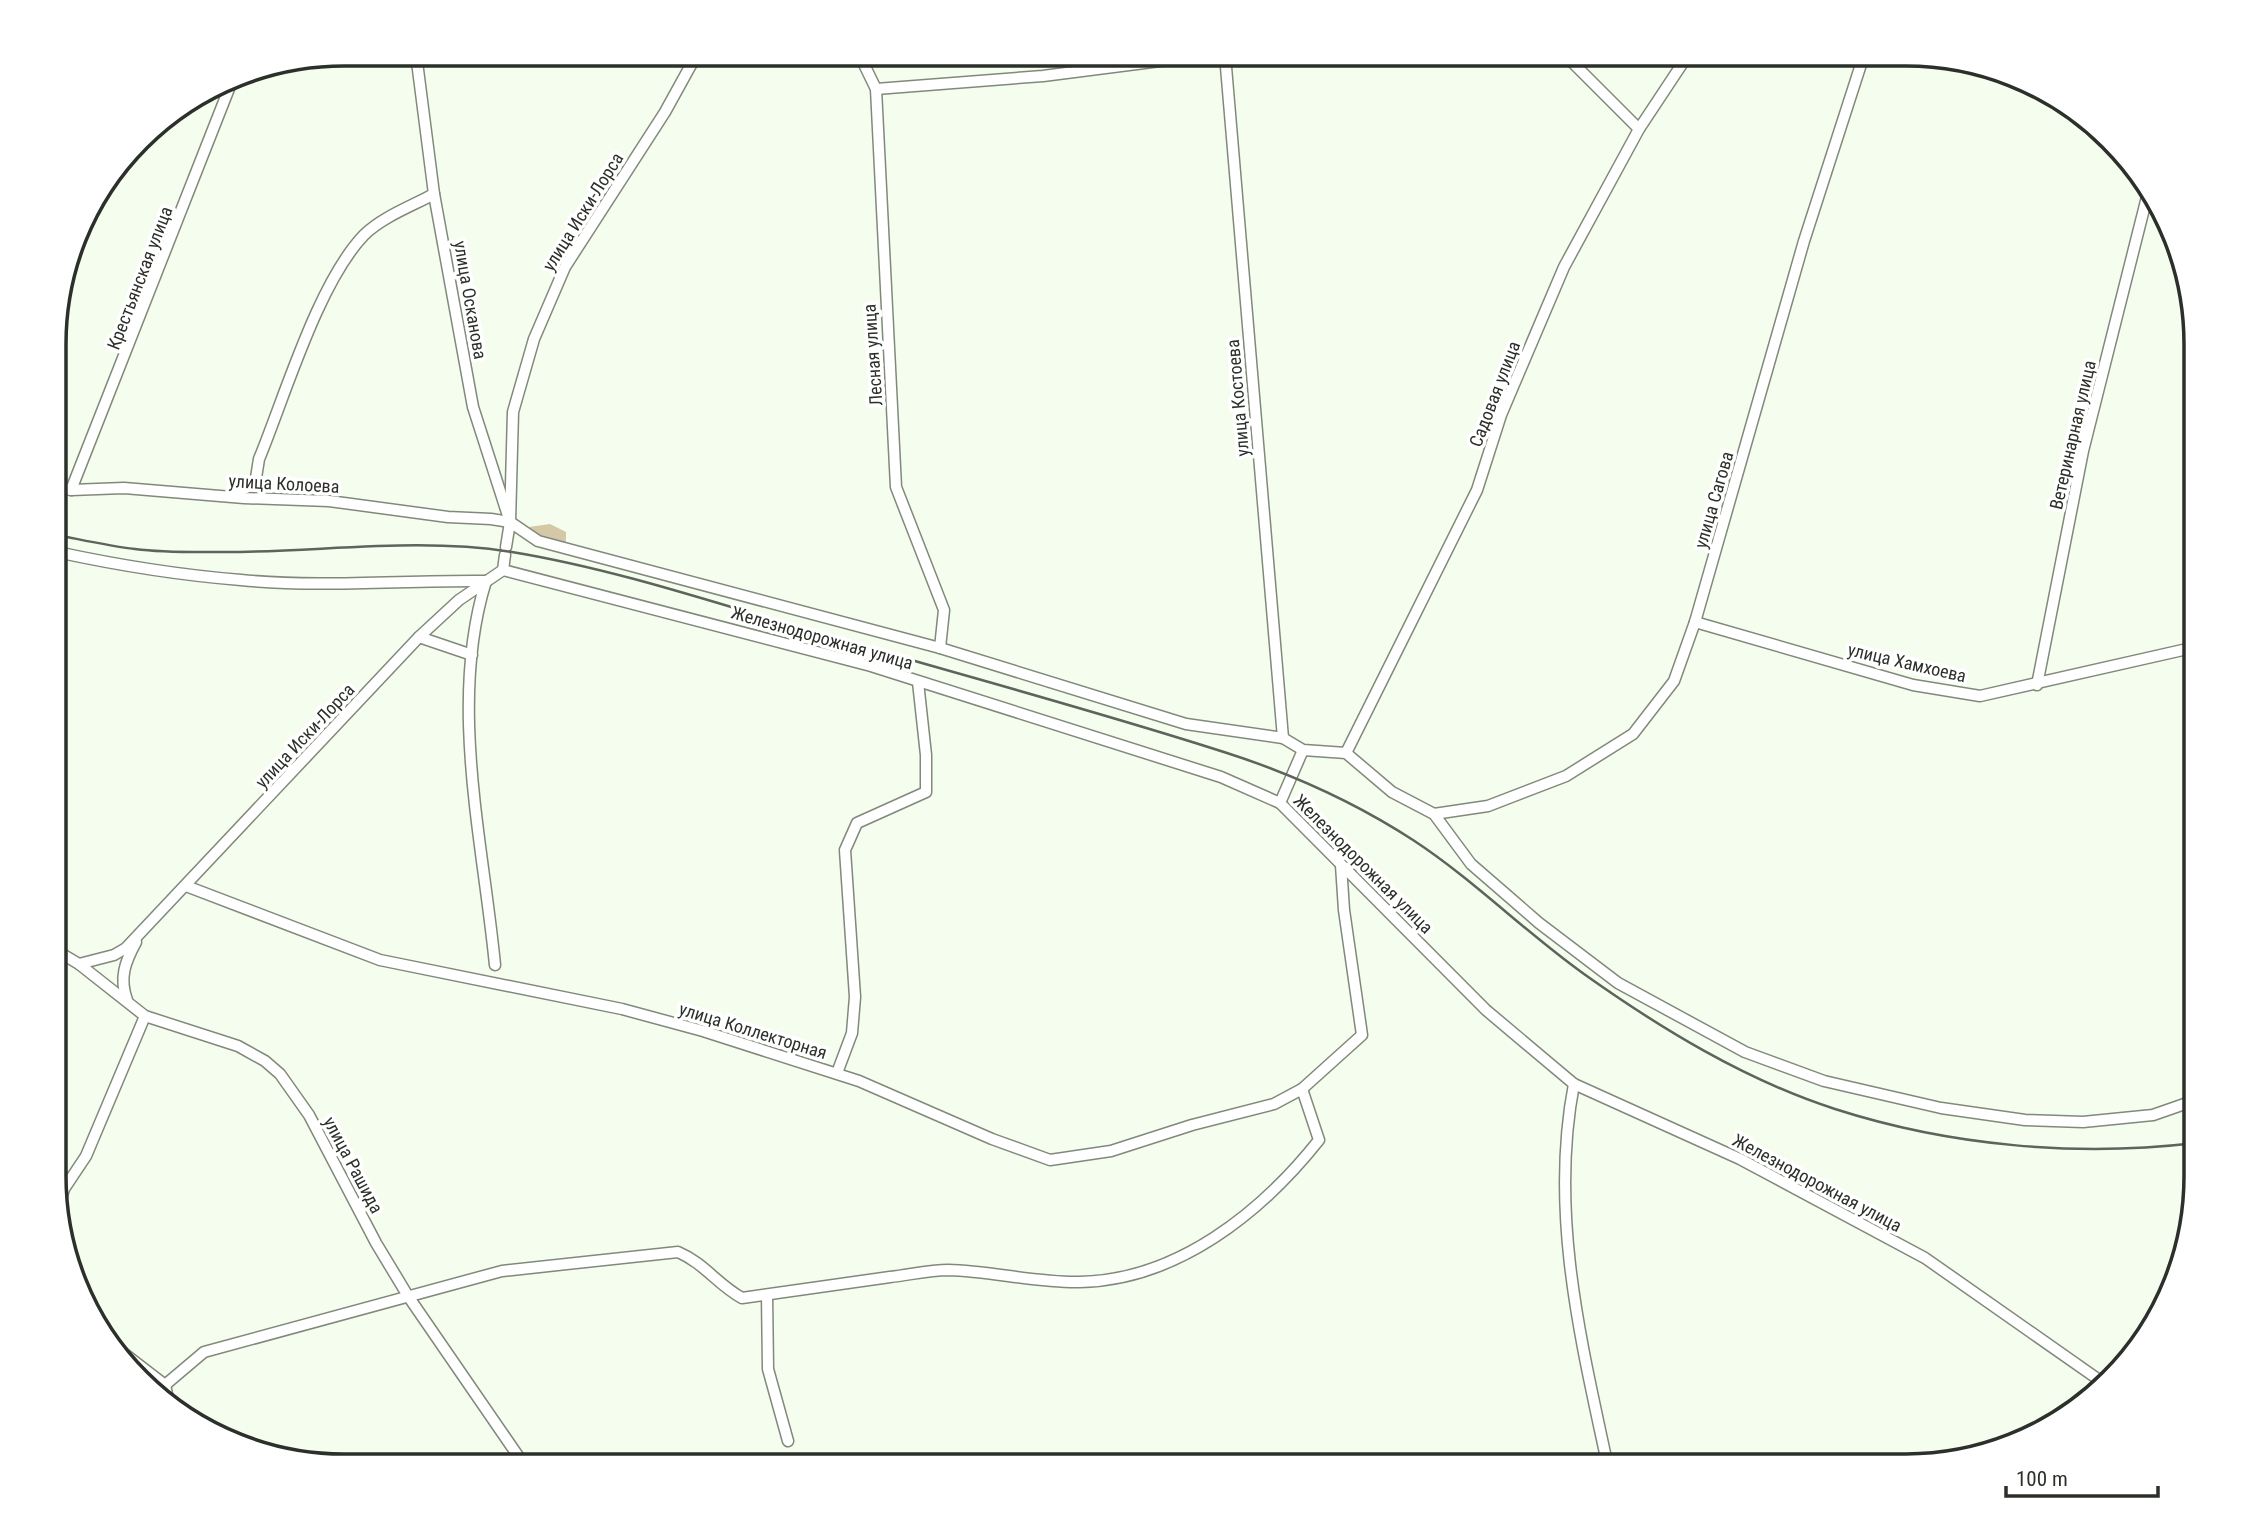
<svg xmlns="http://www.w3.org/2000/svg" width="2251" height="1521" font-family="'Roboto Condensed',sans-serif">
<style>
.green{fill:#d4c8a6}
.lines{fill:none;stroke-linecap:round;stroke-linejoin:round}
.minor-casing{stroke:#81897b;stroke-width:13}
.minor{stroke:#fff;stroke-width:10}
.rail{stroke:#5e635b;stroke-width:2.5}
.labels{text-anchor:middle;stroke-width:7;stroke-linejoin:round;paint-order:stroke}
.street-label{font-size:18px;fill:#2c302a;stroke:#fff}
.rim{fill:none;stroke:#2c302a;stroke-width:3.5}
</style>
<rect width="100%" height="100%" fill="#f4fdee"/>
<polygon class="green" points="550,524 566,532 566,543 548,541 529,527"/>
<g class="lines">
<g class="minor-casing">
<g id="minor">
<polyline points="416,54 434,194 473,407 510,522 506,547"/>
<polyline points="859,54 876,89 896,487 944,610 940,648"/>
<polyline points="1225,55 1283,738"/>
<polyline points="1565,55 1639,129"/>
<polyline points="876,89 1043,76 1207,55"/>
<polyline points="57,487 71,490 124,488 244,498 329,501 448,517 491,519 510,522 538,541 940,648 1186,724 1283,738 1303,750 1346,753 1392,792 1434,814 1471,864 1539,923 1618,983 1745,1052 1824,1081 1941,1108 2025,1120 2083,1122 2153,1115 2196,1100"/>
<polyline points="71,490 234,76"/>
<path d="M228,496L255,484L259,459C285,396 318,283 364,235C382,217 412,206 434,194"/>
<polyline points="510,522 513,412 534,339 565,267 665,112 697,54"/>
<path d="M57,552C117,565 179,575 241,580C322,588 404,580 486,581"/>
<polyline points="503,570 871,666 1221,777 1280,803 1486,1010 1574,1084 1740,1159 1925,1258 2102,1382"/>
<polyline points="503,570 505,555"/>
<path d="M486,581C448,703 483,841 495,965"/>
<polyline points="1695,622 1913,685 1980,696 2196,647"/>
<polyline points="419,637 472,655"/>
<polyline points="2037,685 2083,451 2148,193"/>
<polyline points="1346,753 1477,490 1501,415 1564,267 1639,129 1688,55"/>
<polyline points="1280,803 1303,750"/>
<polyline points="1434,814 1488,806 1566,776 1633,734 1674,681 1695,622 1804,241 1864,55"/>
<polyline points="186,886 380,960 622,1009 703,1031 859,1081 992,1139 1050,1160 1111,1151 1192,1125 1274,1104 1302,1089 1362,1035 1344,910 1341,865"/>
<polyline points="57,951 79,964 114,955 126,948 419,637 459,600 503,570"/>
<polyline points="79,964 145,1016 238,1046 265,1061 280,1074 309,1115 376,1243 408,1296 525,1466"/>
<path d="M127,1000C119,978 125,962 136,942"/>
<polyline points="837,1073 852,1033 855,997 845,850 857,823 926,792 926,755 918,682"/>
<path d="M1574,1084C1549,1213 1581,1341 1608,1467"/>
<polyline points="57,1212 64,1189 86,1156 145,1016"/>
<polyline points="767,1295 768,1369 788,1441"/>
<polyline points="86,1300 107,1337"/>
<polyline points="113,1345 165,1385 170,1408"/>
<path d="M165,1385L204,1352L502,1271L678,1252C704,1263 718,1285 742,1298C791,1291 841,1284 890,1277C909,1275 929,1270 948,1270C992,1271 1036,1283 1080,1282C1177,1280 1261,1213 1319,1140L1302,1089"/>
</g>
</g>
<use href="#minor" class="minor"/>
<path class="rail" d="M57,535C83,540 109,546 135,549C165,553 197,552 227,552C321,552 418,537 512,552C621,570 727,607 832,637C964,676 1097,711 1227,753C1292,774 1356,803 1413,840C1474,880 1525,932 1584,974C1660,1028 1745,1080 1835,1109C1950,1146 2076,1157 2196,1143"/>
</g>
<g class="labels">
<g class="street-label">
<text transform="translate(583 212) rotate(-58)" y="6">улица Иски-Лорса</text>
<text transform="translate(140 278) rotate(-69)" y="6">Крестьянская улица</text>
<text transform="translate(470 300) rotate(80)" y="6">улица Осканова</text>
<text transform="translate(873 355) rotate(-94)" y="6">Лесная улица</text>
<text transform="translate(1495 394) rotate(-69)" y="6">Садовая улица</text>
<text transform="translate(1238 398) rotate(-95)" y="6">улица Костоева</text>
<text transform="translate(2073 435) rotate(-77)" y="6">Ветеринарная улица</text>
<text transform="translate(284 484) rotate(3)" y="6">улица Колоева</text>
<text transform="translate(1714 500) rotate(-74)" y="6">улица Сагова</text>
<text transform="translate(822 638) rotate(16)" y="6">Железнодорожная улица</text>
<text transform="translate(1907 663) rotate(13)" y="6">улица Хамхоева</text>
<text transform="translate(305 736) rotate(-47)" y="6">улица Иски-Лорса</text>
<text transform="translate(1363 864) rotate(45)" y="6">Железнодорожная улица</text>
<text transform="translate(753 1031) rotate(17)" y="6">улица Коллекторная</text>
<text transform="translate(353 1165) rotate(62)" y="6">улица Рашида</text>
<text transform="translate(1817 1183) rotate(28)" y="6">Железнодорожная улица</text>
</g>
</g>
<path d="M0 0H2251V1521H0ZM344 66H1906A278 278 0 0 1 2184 344V1176A278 278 0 0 1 1906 1454H344A278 278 0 0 1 66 1176V344A278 278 0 0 1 344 66Z" fill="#fff" fill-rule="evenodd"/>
<path class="rim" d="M344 66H1906A278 278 0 0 1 2184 344V1176A278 278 0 0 1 1906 1454H344A278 278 0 0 1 66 1176V344A278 278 0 0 1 344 66Z"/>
<path d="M2006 1486v10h152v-10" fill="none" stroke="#2c302a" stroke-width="3.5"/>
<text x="2016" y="1486" font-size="21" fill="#2c302a" stroke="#ffffff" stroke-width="5" paint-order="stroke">100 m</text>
</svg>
